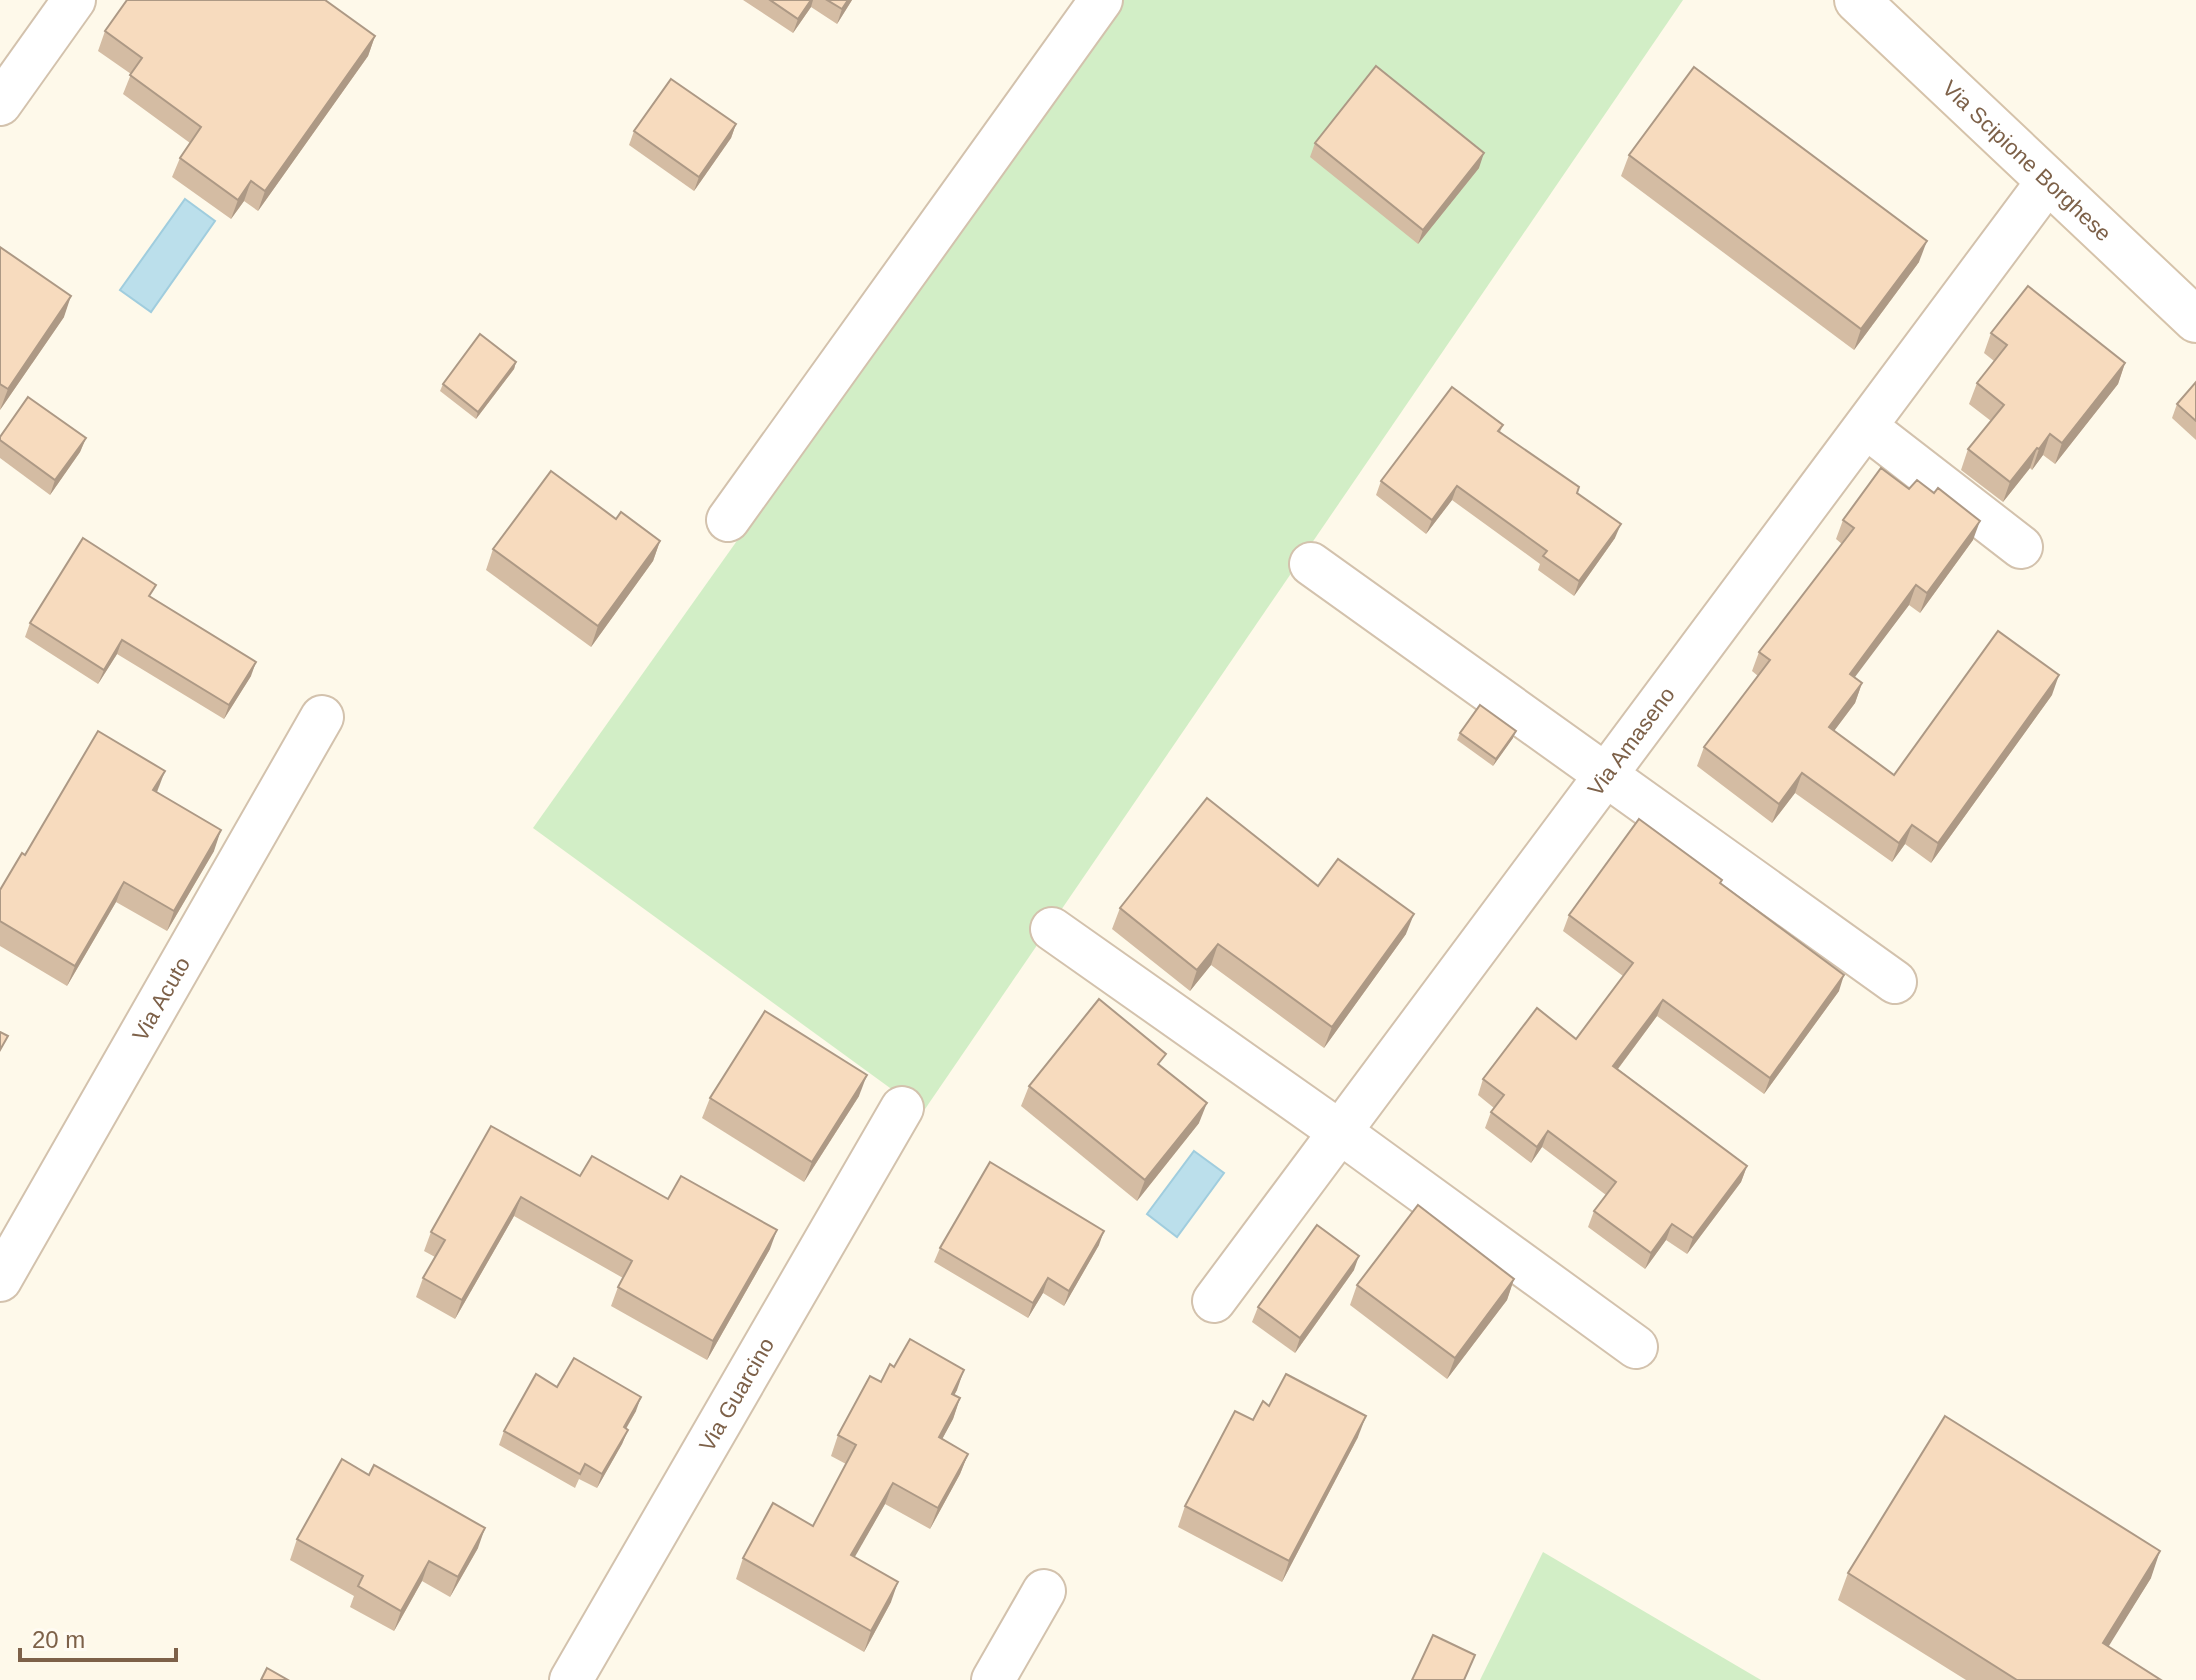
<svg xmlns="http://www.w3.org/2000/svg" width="2196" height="1680" font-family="Arial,sans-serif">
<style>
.green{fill:#d2eec6}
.water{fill:#bbdfeb;stroke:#a0cdde;stroke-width:2}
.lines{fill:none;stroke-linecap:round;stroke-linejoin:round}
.minor-casing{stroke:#d3c2ad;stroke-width:46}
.secondary-casing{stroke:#d6c3aa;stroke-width:48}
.minor{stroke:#fff;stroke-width:42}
.secondary{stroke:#fff;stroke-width:44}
.wall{fill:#d4bca3}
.shaded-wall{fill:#ad9985}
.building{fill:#f7dbbe;stroke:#ad9985;stroke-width:2}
.labels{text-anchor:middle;stroke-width:7;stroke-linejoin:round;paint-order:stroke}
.street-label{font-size:22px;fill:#7d6149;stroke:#fffbf2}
</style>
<rect width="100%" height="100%" fill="#fef9ea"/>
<g class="green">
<polygon points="1121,0 1683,0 923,1112 533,828"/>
<polygon points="1543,1552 1761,1680 1480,1680"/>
</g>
<g class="water">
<polygon points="185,199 215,221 151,312 120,290"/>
<polygon points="1194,1151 1224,1173 1177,1237 1147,1214"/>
</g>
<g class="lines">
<g class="minor-casing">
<g id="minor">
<polyline points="0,104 74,0"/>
<polyline points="1866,427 2021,547"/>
<polyline points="728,520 1101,0"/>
<polyline points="1311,564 1895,982"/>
<polyline points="1052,929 1340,1132 1636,1347"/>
<path id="s1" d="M0,1280L322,717"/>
<path id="s2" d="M1214,1301L2048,181"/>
<path id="s3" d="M571,1680L902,1108"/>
<polyline points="993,1680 1044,1591"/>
</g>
</g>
<g class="secondary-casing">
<g id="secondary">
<path id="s4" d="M1857,0L2196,320"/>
</g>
</g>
<use href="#minor" class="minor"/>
<use href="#secondary" class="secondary"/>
</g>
<g class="wall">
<polygon points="743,0 852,0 837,24 811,7 793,33"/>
<polygon points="105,31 375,36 368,56 258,211 244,201 231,219 172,177 180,158 190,143 123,94 131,74 98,51"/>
<polygon points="736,124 731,138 694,191 629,145 634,131"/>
<polygon points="1315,143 1479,168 1418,244 1310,157"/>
<polygon points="1629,155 1919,262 1854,350 1621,176"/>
<polygon points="0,247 64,317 0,410"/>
<polygon points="1991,333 2125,363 2118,384 2055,464 2043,455 2032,470 2030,468 2003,502 1961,470 1968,449 1991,421 1969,404 1977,383 1994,361 1984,353"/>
<polygon points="516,362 514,369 476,419 440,391 443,384"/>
<polygon points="2196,382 2196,440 2172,418 2177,404"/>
<polygon points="1503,425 1500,432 1577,493 1615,538 1574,596 1538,570 1540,564 1452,500 1426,534 1376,495 1381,481"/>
<polygon points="0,437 86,438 80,452 50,495 0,458"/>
<polygon points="1843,520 1973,540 1920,613 1909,605 1854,677 1862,683 1855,703 1834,731 1894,775 2052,695 1931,863 1905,844 1892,862 1795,793 1772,823 1697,766 1704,747 1758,676 1752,671 1759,652 1842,544 1836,539"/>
<polygon points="660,541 653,561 591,647 486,570 493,549"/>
<polygon points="152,598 251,676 224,719 117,654 98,684 25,637 30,623"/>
<polygon points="1460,733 1513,738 1493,766 1457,740"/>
<polygon points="157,792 214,851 167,931 116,902 67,986 0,946 0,890 25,855"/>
<polygon points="1722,880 1720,884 1839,991 1764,1094 1657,1016 1618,1069 1747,1166 1741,1182 1687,1254 1666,1240 1645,1269 1588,1227 1594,1211 1606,1195 1542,1147 1531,1163 1485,1128 1491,1112 1494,1108 1478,1095 1483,1079 1576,1039 1623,976 1563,931 1569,915"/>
<polygon points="1318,886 1406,934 1324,1048 1211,965 1190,991 1112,929 1120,908"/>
<polygon points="1029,1086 1199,1123 1137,1201 1021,1106"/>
<polygon points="859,1096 804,1182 702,1118 710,1098"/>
<polygon points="491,1126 580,1176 668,1199 770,1249 707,1360 611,1306 618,1287 623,1278 514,1216 455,1319 416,1297 423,1278 435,1257 424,1251 431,1232"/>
<polygon points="1099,1245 1064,1306 1043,1293 1028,1318 934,1262 940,1248"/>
<polygon points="1354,1270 1295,1353 1252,1322 1258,1307"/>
<polygon points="1514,1279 1507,1300 1447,1379 1350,1305 1357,1285"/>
<polygon points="894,1367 957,1390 954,1395 960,1398 953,1419 942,1439 968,1454 960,1474 930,1529 885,1504 854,1557 891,1602 864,1652 736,1579 743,1558 813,1526 846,1464 831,1456 838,1435"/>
<polygon points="557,1387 636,1411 626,1429 628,1430 622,1444 597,1488 579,1479 575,1488 499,1445 504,1431"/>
<polygon points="1269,1406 1358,1437 1282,1582 1178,1527 1185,1506 1253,1420"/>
<polygon points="297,1539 478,1548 450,1597 422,1581 394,1631 350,1607 354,1596 290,1560"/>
<polygon points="1848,1573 2151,1578 2108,1646 2161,1680 1966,1680 1838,1600"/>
</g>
<g class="shaded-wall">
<polygon points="811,0 813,0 811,7 793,33 798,19"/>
<polygon points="848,0 852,0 837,24 842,9"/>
<polygon points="375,36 368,56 258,211 265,191"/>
<polygon points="736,124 731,138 694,191 699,177"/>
<polygon points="1484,153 1479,168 1418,244 1423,230"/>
<polygon points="251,181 244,201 231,219 238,200"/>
<polygon points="1927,241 1919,262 1854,350 1861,329"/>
<polygon points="71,296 64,317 0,410 8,389"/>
<polygon points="516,362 514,369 476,419 478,412"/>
<polygon points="2125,363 2118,384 2055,464 2062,443"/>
<polygon points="2050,434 2043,455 2032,470 2039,449"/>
<polygon points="86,438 80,452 50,495 55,480"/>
<polygon points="2037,448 2030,468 2003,502 2010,482"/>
<polygon points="1457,486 1452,500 1426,534 1432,520"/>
<polygon points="1980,521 1973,540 1920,613 1927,593"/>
<polygon points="1621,524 1615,538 1574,596 1579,581"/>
<polygon points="660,541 653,561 591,647 598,626"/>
<polygon points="1916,585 1909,605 1843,693 1850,674"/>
<polygon points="122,640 117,654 98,684 104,670"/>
<polygon points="256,662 251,676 224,719 229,705"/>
<polygon points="2059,675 2052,695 1931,863 1938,843"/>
<polygon points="1862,683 1855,703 1822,747 1829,727"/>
<polygon points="1516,731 1513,738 1493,766 1496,759"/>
<polygon points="165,771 157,792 146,811 153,790"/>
<polygon points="1802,773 1795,793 1772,823 1779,804"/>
<polygon points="1912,825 1905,844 1892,862 1899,843"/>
<polygon points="221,830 214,851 167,931 174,911"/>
<polygon points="124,882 116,902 67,986 75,966"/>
<polygon points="1414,914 1406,934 1324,1048 1332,1027"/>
<polygon points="1218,944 1211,965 1190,991 1197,970"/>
<polygon points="1844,975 1839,991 1764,1094 1770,1078"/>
<polygon points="1663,1000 1657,1016 1608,1082 1613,1066"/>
<polygon points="867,1075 859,1096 804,1182 812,1162"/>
<polygon points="1207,1103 1199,1123 1137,1201 1145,1180"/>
<polygon points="1548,1131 1542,1147 1531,1163 1537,1147"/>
<polygon points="1747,1166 1741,1182 1687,1254 1693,1238"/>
<polygon points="521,1197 514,1216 455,1319 462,1300"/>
<polygon points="1672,1224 1666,1240 1645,1269 1651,1253"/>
<polygon points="777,1230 770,1249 707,1360 713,1341"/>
<polygon points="1104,1231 1099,1245 1064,1306 1069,1291"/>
<polygon points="1359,1256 1354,1270 1295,1353 1300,1338"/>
<polygon points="1048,1278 1043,1293 1028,1318 1033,1303"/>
<polygon points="1514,1279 1507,1300 1447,1379 1455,1358"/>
<polygon points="964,1370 957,1390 944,1414 952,1394"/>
<polygon points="641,1397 636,1411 618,1442 624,1427"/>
<polygon points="960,1398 953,1419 932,1458 939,1437"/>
<polygon points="1366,1416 1358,1437 1282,1582 1289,1561"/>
<polygon points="628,1430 622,1444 597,1488 602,1474"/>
<polygon points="968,1454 960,1474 930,1529 938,1508"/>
<polygon points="893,1483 885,1504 844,1576 851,1555"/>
<polygon points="485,1528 478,1548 450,1597 458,1577"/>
<polygon points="2160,1551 2151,1578 2094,1670 2103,1643"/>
<polygon points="429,1561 422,1581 394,1631 401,1611"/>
<polygon points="898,1582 891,1602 864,1652 871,1631"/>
</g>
<g class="building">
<polygon points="127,0 325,0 375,36 265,191 251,181 238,200 180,158 201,127 130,75 142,58 105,31"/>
<polygon points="770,0 811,0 798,19"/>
<polygon points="827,0 848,0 842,9"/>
<polygon points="1376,66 1484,153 1423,230 1315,143"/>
<polygon points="1694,67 1927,241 1861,329 1629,155"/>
<polygon points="671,79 736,124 699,177 634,131"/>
<polygon points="0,247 71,296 8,389 0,384"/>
<polygon points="2028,286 2125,363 2062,443 2050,434 2039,449 2037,448 2010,482 1968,449 2004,405 1977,383 2007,345 1991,333"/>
<polygon points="480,334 516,362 478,412 443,384"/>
<polygon points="2196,382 2196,421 2177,404"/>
<polygon points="1452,387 1503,425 1498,431 1579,487 1577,493 1621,524 1579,581 1543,556 1547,551 1457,486 1432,520 1381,481"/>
<polygon points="28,397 86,438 55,480 0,440 0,437"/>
<polygon points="1881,468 1909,489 1917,480 1934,493 1938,488 1980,521 1927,593 1916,585 1850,674 1862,683 1829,727 1894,775 1998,631 2059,675 1938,843 1912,825 1899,843 1802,773 1779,804 1704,747 1770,660 1759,652 1854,528 1843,520"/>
<polygon points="551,471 616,519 621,512 660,541 598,626 493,549"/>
<polygon points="83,538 156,585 149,596 256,662 229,705 122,640 104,670 30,623"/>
<polygon points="1480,705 1516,731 1496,759 1460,733"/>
<polygon points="98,731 165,771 153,790 221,830 174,911 124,882 75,966 0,921 0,890 22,853 25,855"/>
<polygon points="1207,798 1318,886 1338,859 1414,914 1332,1027 1218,944 1197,970 1120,908"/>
<polygon points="1639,819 1722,880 1720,883 1844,975 1770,1078 1663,1000 1613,1066 1747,1166 1693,1238 1672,1224 1651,1253 1594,1211 1616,1182 1548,1131 1537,1147 1491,1112 1504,1095 1483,1079 1537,1008 1576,1039 1633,963 1569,915"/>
<polygon points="1099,999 1166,1054 1158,1064 1207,1103 1145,1180 1029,1086"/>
<polygon points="765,1011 867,1075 812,1162 710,1098"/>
<polygon points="0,1032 8,1036 0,1050"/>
<polygon points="491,1126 580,1176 592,1156 668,1199 681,1176 777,1230 713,1341 618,1287 632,1261 521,1197 462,1300 423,1278 445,1240 431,1232"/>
<polygon points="990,1162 1104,1231 1069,1291 1048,1278 1033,1303 940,1248"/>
<polygon points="1418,1205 1514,1279 1455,1358 1357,1285"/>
<polygon points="1317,1225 1359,1256 1300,1338 1258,1307"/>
<polygon points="910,1339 964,1370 952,1394 960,1398 939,1437 968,1454 938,1508 893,1483 851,1555 898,1582 871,1631 743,1558 773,1503 813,1526 856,1445 838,1435 870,1376 881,1382 890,1364 894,1367"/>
<polygon points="574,1358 641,1397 624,1427 628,1430 602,1474 585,1464 580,1474 504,1431 536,1374 557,1387"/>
<polygon points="1286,1374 1366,1416 1289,1561 1185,1506 1235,1411 1253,1420 1263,1401 1269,1406"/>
<polygon points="1945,1416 2160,1551 2103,1643 2161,1680 2017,1680 1848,1573"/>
<polygon points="342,1459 369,1475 374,1465 485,1528 458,1577 429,1561 401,1611 358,1586 363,1576 297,1539"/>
<polygon points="1433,1635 1475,1655 1464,1680 1412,1680"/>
<polygon points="267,1668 288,1680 261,1680"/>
</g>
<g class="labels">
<g class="street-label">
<text dy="8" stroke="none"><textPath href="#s4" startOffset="234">Via Scipione Borghese</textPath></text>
<text dy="8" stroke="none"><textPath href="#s2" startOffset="698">Via Amaseno</textPath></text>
<text dy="8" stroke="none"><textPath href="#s1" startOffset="324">Via Acuto</textPath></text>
<text dy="8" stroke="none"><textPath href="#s3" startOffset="330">Via Guarcino</textPath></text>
</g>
</g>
<path d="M20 1648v12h156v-12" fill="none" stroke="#7d6149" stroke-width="4"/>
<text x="32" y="1648" font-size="24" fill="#7d6149" stroke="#fffbf2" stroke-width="6" paint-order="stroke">20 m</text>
</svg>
